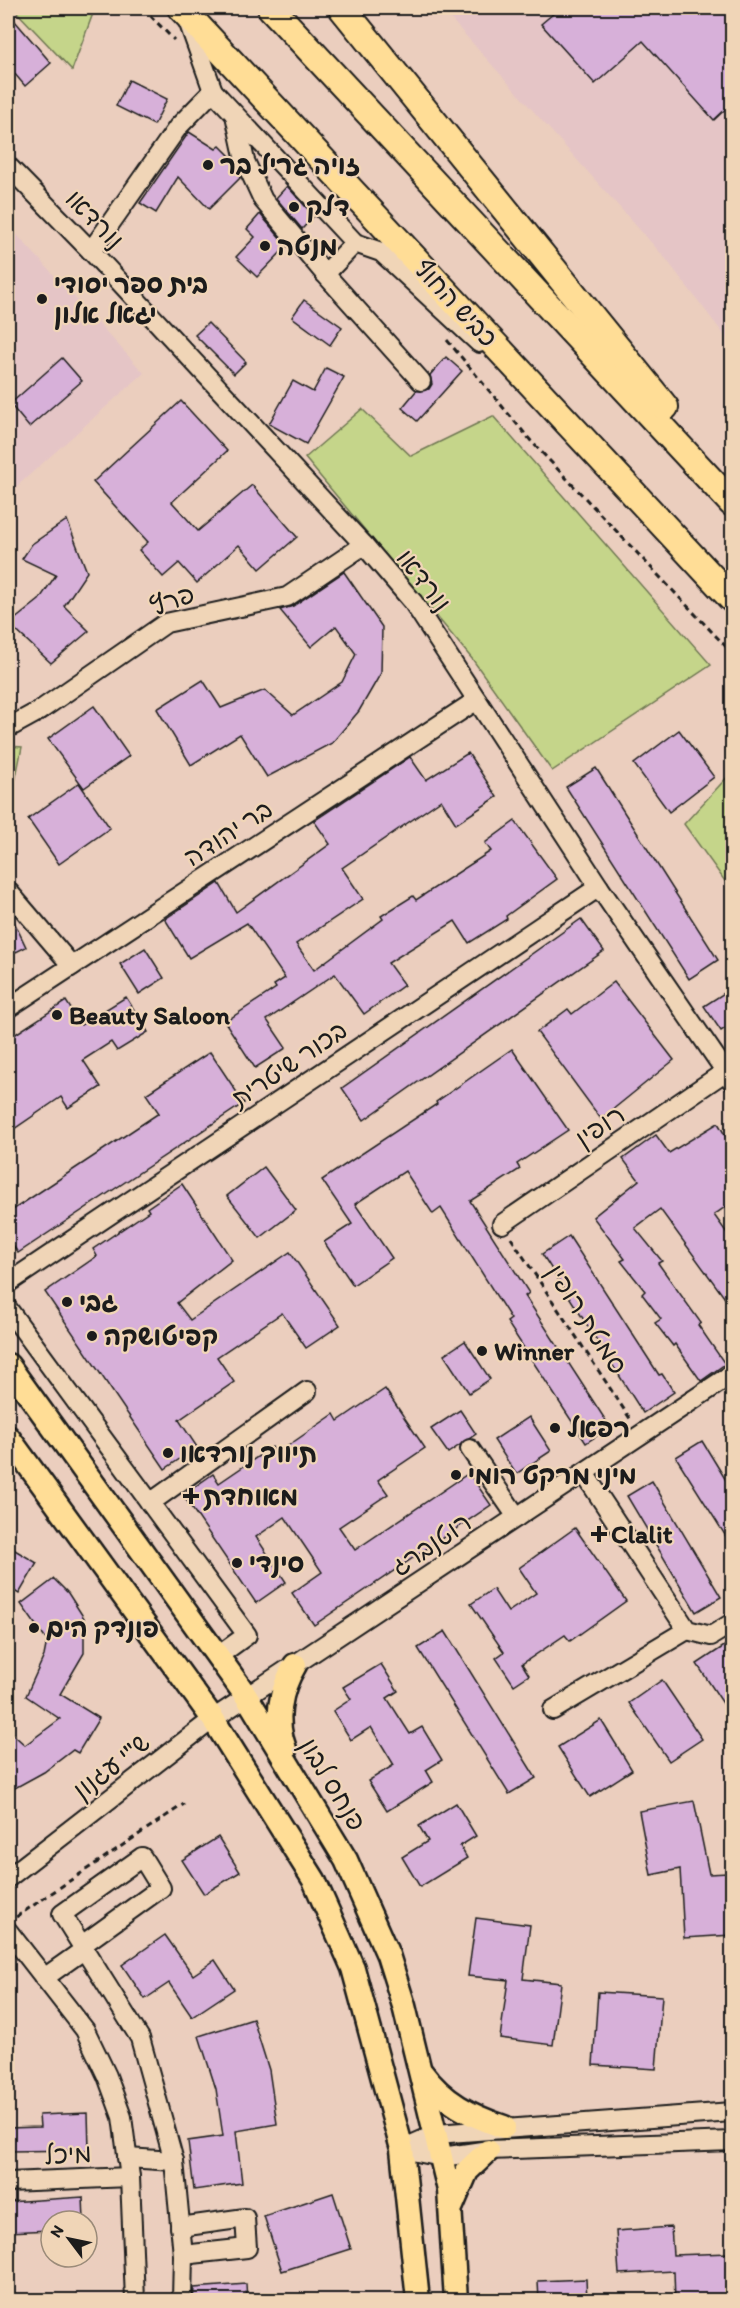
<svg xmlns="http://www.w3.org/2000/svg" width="740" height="2308" font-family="Itim,'Playpen Sans Hebrew',sans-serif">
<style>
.built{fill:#e5c5c6}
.green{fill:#c5d58a;stroke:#707853;stroke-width:1.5}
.building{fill:#d7b0d9;stroke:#1c1c1c;stroke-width:1.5}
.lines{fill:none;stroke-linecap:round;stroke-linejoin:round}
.minor-casing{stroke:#1c1c1c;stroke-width:22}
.major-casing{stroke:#1c1c1c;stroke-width:27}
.highway-casing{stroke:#1c1c1c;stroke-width:30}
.path{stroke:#1c1c1c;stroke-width:3;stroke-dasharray:6 4.5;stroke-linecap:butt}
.minor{stroke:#f0d5b7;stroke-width:18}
.major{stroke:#ffdd96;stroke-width:22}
.highway{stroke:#ffdd96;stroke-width:26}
.poi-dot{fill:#1c1c1c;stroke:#f0d5b7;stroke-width:2}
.labels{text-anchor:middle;stroke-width:4.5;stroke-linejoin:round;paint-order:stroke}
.poi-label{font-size:26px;font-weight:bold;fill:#1c1c1c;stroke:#f0d5b7;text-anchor:start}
.street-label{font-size:26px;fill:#1c1c1c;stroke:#f0d5b7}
</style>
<rect width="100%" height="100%" fill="#ebcebe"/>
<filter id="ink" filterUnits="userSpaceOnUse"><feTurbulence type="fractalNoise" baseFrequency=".0167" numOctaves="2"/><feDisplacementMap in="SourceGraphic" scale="12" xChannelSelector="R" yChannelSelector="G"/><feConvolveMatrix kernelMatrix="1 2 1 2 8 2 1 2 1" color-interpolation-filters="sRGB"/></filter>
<g filter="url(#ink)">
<g class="built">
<polygon points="441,8 732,8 732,345 666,259"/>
<polygon points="8,225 144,373 8,494"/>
</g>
<g class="green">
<polygon points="13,8 95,8 72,70"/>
<polygon points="362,409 411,456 493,416 711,665 552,771 473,660 305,458"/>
<polygon points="8,746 22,747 8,817"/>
<polygon points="732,772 732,891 684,824"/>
</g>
<g class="building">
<polygon points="560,8 732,8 732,103 714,120 643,41 595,84 541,24"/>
<polygon points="8,13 51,63 25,86 8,66"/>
<polygon points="129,80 167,99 154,125 116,106"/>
<polygon points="189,132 216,149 220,146 233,159 240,178 209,209 178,177 156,213 140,203"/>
<polygon points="287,186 314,216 302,229 276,198"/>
<polygon points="260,214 287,246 257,277 236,257 255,237 247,229"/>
<polygon points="304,300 342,327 330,345 292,317"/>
<polygon points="208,323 246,362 234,374 195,335"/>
<polygon points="446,357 462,371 417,421 402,408 416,391 429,389 432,384 430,375"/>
<polygon points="62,358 82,381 29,427 10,404"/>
<polygon points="326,368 344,377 306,444 269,424 293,381 313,392"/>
<polygon points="181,401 227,451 172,502 198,531 252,485 297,537 260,569 239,545 197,583 179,563 163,577 139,550 148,542 93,482"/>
<polygon points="67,520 87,572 64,606 89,631 51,663 9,624 39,600 56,575 22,559 32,544"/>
<polygon points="344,572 382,627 381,673 359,711 332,743 267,777 240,734 191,765 157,709 203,680 221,708 265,690 293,715 342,682 356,654 336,626 311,647 280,610 293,606"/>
<polygon points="94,706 129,756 84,788 48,739"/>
<polygon points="679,730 714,777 669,812 634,764"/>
<polygon points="468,753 497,797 456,824 441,800 342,868 363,899 296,944 314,970 383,919 381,916 413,896 416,900 491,851 485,843 515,821 557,879 506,916 507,919 469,943 455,921 388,963 404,985 364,1014 335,974 267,1020 286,1048 255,1068 225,1022 276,988 274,985 285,978 247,923 189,958 165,919 219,883 236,912 330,844 314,821 410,757 426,780"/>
<polygon points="596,768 718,960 689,979 566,787"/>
<polygon points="79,783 110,828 59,864 28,819"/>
<polygon points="8,909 26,947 8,956"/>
<polygon points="581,919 604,951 364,1120 342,1088"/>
<polygon points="145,948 164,978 139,994 120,964"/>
<polygon points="614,982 674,1060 601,1119 537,1032 568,1009 572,1014"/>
<polygon points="732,988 732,1024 721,1031 704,1006"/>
<polygon points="126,997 148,1032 117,1051 111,1042 83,1060 101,1087 68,1108 61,1097 8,1133 8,1039 66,1001 81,1025"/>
<polygon points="512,1049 568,1130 517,1164 520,1169 470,1201 529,1293 525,1296 610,1427 586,1443 507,1322 511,1319 441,1208 433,1214 405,1171 355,1204 392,1258 353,1285 324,1242 352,1224 322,1180 437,1104 436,1102"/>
<polygon points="210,1052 244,1103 18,1253 8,1238 8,1213 159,1113 146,1094"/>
<polygon points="718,1123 732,1147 732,1202 714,1215 732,1240 732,1308 660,1209 635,1228 662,1261 658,1263 701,1323 698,1325 725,1364 701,1381 675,1344 673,1346 655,1323 661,1319 642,1294 645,1291 621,1261 625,1259 593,1217 639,1180 623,1159 656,1135 669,1153"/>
<polygon points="264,1167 296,1210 260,1238 227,1196"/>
<polygon points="182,1184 232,1260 177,1303 190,1320 290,1252 340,1325 306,1348 282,1313 217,1357 234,1382 179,1420 197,1447 165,1469 45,1292 97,1256 93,1249 149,1211 147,1208"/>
<polygon points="569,1236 659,1375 662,1374 674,1392 643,1413 542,1254"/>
<polygon points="465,1341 490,1379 469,1393 444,1355"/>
<polygon points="385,1389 425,1448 378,1480 388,1494 339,1527 355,1550 469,1473 491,1505 314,1625 292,1593 322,1572 285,1517 256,1537 286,1582 256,1603 183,1495 213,1474 219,1483 272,1447 276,1454 334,1414 338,1421"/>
<polygon points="460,1410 476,1434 448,1453 431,1429"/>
<polygon points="529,1417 551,1451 516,1474 494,1440"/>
<polygon points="702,1441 732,1490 732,1546 676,1457"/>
<polygon points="652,1481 721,1597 696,1612 627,1496"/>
<polygon points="575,1528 626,1601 570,1641 565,1635 522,1664 529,1675 514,1685 496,1658 504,1652 471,1604 493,1589 508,1612 536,1593 519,1568"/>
<polygon points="8,1546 37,1563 19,1594 8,1587"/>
<polygon points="54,1579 68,1593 84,1618 84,1653 60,1694 99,1718 78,1753 73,1750 44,1772 15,1788 8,1774 8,1730 25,1745 60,1719 26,1696 44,1656 47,1641 21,1604"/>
<polygon points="445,1631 536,1778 509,1794 418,1648"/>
<polygon points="732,1641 732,1717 697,1664"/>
<polygon points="381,1664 398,1691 387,1698 410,1734 422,1727 442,1760 426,1770 433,1782 387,1811 368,1781 394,1765 371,1727 351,1740 333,1711 351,1699 343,1687"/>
<polygon points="662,1680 702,1739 669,1761 629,1703"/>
<polygon points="601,1720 632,1770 590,1797 558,1747"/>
<polygon points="694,1801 709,1874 728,1873 732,1935 684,1938 680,1869 651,1875 639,1811"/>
<polygon points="456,1803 476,1836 460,1846 467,1858 420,1887 402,1857 428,1841 419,1826"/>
<polygon points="218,1837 240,1872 204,1894 182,1860"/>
<polygon points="476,1918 530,1925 523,1979 561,1983 553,2045 500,2038 508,1980 468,1976"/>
<polygon points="165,1935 193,1975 215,1960 234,1989 192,2017 169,1983 145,1999 122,1965"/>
<polygon points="598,1992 662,1996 656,2069 593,2065"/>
<polygon points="253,2019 269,2070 277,2124 236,2131 242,2183 194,2190 188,2141 223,2136 216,2089 199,2036"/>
<polygon points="88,2113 89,2150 8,2151 8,2128 40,2127 39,2115"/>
<polygon points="333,2193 351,2249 282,2271 264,2216"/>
<polygon points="83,2197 84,2221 51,2221 51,2230 8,2232 8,2202"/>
<polygon points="671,2227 673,2255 730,2253 731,2298 675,2301 674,2271 619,2274 616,2231"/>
<polygon points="586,2279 587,2301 539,2301 538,2281"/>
<polygon points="246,2284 247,2301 193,2301 194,2288"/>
</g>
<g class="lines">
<g class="minor-casing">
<g id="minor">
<polyline points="188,21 213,91"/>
<polyline points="235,115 245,161 263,200 325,274 355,243"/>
<polyline points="8,166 91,251 364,545 413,602 599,887 732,1081"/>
<polyline points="91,251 178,127 213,91 355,243 381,252 479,343"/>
<polyline points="325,274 421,381"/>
<polyline points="8,728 39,711 166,623 287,597 364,545"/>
<polyline points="8,891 72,966"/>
<polyline points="8,1008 477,700"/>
<polyline points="502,1224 726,1071"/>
<polyline points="8,1283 599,887"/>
<polyline points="8,1309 247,1635 218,1656"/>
<polyline points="470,1449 517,1517"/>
<polyline points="584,1473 687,1630 711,1636 732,1623"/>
<polyline points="150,1503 307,1391"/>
<polyline points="553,1710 687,1630"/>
<polyline points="8,1878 213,1719 732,1374"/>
<polyline points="8,1931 85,2030 107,2076 122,2117 130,2177 135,2300"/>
<polyline points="82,1945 161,1888 142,1857 62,1914 140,2038 174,2161 183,2255 182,2300"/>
<polyline points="44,1978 85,1949"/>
<polyline points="402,2149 436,2134 732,2112"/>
<polyline points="402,2149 442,2157 489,2150 732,2141"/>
<polyline points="127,2158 174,2161"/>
<polyline points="8,2182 130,2177"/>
<polyline points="180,2227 245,2218 247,2248 183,2255"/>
</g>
</g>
<g class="major-casing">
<g id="major">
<polyline points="8,1365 247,1697 346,1860 388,1955 404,2006 449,2190 456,2300"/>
<polyline points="8,1437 213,1719 314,1880 353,1968 402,2149 418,2300"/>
<path d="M285,1749C274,1721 280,1690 295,1665"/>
<path d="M422,2073C443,2102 471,2116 504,2127"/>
<polyline points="452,2206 467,2171 488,2151"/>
</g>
</g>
<g class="highway-casing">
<g id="highway">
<polyline points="181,8 732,599"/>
<polyline points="271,8 732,503"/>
<polyline points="342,8 665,407"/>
</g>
</g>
<g class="path">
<polyline points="143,8 174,40"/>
<polyline points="447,340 531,441 732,653"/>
<polyline points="511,1238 631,1420"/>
<polyline points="16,1917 184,1804"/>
</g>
<use href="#minor" class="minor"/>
<use href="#major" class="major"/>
<use href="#highway" class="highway"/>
</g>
</g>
<g class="poi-dot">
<circle cx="208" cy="165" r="6"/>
<circle cx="294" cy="207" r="6"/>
<circle cx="265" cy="246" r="6"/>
<circle cx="42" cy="299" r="6"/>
<circle cx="57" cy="1015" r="6"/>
<circle cx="67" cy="1302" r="6"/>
<circle cx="92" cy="1336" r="6"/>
<circle cx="482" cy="1351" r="6"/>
<circle cx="555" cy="1428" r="6"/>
<circle cx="168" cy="1453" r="6"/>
<circle cx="456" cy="1475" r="6"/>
<path d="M188 1487h6v6h6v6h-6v6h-6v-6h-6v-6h6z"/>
<path d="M596 1525h6v6h6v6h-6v6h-6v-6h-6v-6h6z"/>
<circle cx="237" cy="1563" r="6"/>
<circle cx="34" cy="1628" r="6"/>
</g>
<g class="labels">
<g class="poi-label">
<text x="220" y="174">זויה גריל בר</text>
<text x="306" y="216">דלק</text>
<text x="277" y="255">מנטה</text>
<text x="54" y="293">בית ספר יסודי<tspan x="54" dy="30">יגאל אלון</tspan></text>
<text x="69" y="1024">Beauty Saloon</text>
<text x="79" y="1311">גבי</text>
<text x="104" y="1345">קפיטושקה</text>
<text x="494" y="1360">Winner</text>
<text x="567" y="1437">רפאל</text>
<text x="180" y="1462">תיווך נורדאו</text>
<text x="468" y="1484">מיני מרקט רומי</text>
<text x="203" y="1505">מאוחדת</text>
<text x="611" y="1543">Clalit</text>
<text x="249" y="1572">סינדי</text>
<text x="46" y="1637">פונדק הים</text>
</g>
<g class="street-label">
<text transform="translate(95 219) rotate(46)" y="9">נורדאו</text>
<text transform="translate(456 303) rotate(47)" y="9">כביש החוף</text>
<text transform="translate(424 580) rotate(52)" y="9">נורדאו</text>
<text transform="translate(172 600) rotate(-20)" y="9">פרץ</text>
<text transform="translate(228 833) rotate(-33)" y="9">בר יהודה</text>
<text transform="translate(289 1064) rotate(-34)" y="9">בכור שיטרית</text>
<text transform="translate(600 1126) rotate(-34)" y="9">רופין</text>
<text transform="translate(587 1319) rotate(57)" y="9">סמטת רופין</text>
<text transform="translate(431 1544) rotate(-34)" y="9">רוטנברג</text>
<text transform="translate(111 1766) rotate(-38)" y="9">ש"י עגנון</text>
<text transform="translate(333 1784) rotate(59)" y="9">פנחס לבון</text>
<text transform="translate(68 2154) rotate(-3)" y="9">מיכל</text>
</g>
</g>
<rect width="740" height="2308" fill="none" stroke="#f0d5b7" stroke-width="30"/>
<rect x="15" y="15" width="710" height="2278" fill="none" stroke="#1c1c1c" stroke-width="2" filter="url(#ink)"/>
<g transform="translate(69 2239) rotate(302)"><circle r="28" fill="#f0d5b7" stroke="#9b8b79" stroke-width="1.5"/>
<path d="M0-4.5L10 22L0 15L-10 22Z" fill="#1c1c1c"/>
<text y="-9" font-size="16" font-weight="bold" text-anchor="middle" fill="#1c1c1c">N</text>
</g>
</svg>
